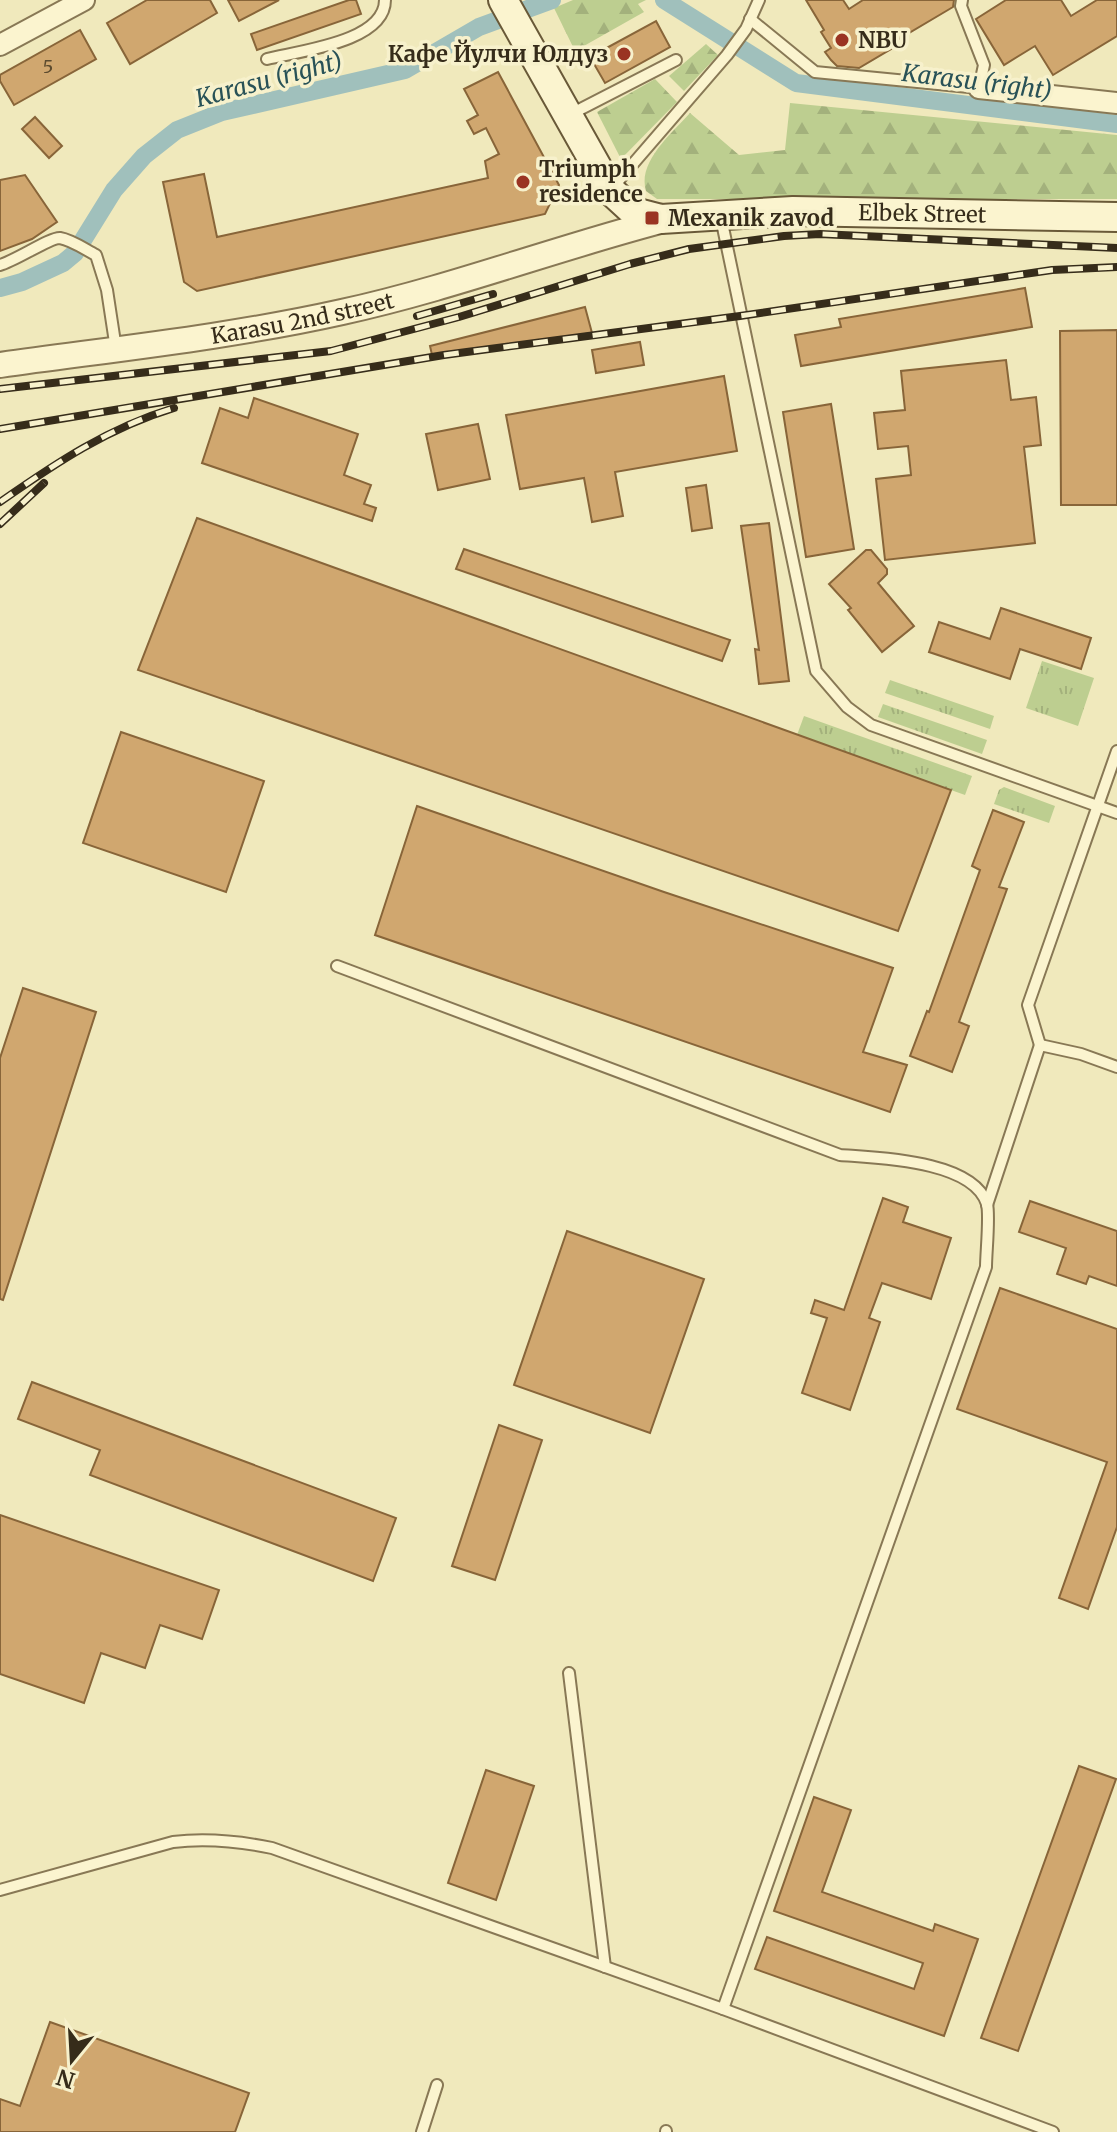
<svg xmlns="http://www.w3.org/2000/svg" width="1117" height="2132" font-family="Merriweather,serif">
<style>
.grass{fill:url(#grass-tufts)}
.forest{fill:url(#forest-firs)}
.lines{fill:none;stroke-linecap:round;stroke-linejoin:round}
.canal{stroke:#a0c0bc;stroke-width:18}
.building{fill:#d0a76f;stroke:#886539;stroke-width:2}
.service-casing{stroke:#887855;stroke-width:14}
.minor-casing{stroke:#887855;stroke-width:24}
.tertiary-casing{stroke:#887855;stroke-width:28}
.secondary-casing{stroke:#695938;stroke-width:32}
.service{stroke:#fbf4cf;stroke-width:10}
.minor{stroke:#fbf4cf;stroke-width:20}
.tertiary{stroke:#fbf4cf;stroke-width:24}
.secondary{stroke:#fbf4cf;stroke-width:28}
.rail-casing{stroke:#362c1a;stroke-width:8}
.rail{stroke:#f7f1cc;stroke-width:5;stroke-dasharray:15;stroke-linecap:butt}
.poi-dot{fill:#9a3422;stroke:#f7f1cc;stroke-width:3}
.labels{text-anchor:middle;stroke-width:7;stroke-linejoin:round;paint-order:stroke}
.number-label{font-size:18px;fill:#5c4b2f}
.poi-label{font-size:22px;font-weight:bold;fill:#362c1a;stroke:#f7f1cc;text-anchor:start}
.street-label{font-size:22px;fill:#362c1a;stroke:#f7f1cc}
.water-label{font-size:24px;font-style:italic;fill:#295257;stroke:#f7f1cc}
</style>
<defs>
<pattern id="grass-tufts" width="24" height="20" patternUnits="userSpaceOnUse" patternTransform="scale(2)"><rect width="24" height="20" fill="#bdce90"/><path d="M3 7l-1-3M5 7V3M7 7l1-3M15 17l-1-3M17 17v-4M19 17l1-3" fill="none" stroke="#a3b17c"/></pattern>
<pattern id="forest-firs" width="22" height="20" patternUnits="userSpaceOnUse" patternTransform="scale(2)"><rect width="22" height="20" fill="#bdce90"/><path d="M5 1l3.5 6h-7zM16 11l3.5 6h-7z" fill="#a3b17c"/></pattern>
</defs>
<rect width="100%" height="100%" fill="#f0e9bc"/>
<g class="grass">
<polygon points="1042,661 1094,678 1078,726 1026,708"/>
<polygon points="890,680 994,716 990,729 885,693"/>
<polygon points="883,704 987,740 982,754 878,717"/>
<polygon points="804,716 972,776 965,795 797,735"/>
<polygon points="1004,787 1055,806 1049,823 994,804 999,790"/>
</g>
<g class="forest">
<polygon points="573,0 646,0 638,4 644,12 575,51 554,8"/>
<polygon points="706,44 718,55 684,91 669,76"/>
<polygon points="655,79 677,102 621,159 597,112"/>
<path d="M790,103L1117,135V199H657L646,191C637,162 673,132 690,113L739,155L785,150Z"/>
</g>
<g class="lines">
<g class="canal">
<polyline points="664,0 796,83 1117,124"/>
<polyline points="0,288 22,282 63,263 75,253 114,190 144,156 177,130 222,112 405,70 479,27 552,0"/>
</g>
</g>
<g class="building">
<polygon points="147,0 210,0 217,13 130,64 107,23"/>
<polygon points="228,0 279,0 239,21"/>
<polygon points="349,0 356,0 361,14 257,50 251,34"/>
<polygon points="806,0 843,0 849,9 863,0 954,0 953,7 889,45 891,49 859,68 837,66 831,60 825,52 831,48 821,32 824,30"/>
<polygon points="1006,0 1061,0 1071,16 1097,0 1117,0 1117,36 1053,75 1035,46 1004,65 976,19"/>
<polygon points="656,21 670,47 605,83 590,57"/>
<polygon points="80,30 96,59 14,105 0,81 0,75"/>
<polygon points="498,72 559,185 545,214 197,291 184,282 163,182 204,174 217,237 488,178 485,161 499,154 486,128 474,134 467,121 478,115 464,89"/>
<polygon points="35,117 62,146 49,158 22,129"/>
<polygon points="25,175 57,222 32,239 0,251 0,180"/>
<polygon points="1025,288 1032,327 801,366 795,335 841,327 839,319"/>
<polygon points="585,307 592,333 432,355 430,346"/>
<polygon points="1117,330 1117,505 1061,505 1060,331"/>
<polygon points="640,342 644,365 596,373 592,350"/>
<polygon points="1006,360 1011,400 1036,397 1041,445 1024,447 1035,543 885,560 876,479 911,475 908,446 878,449 874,413 905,410 901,371"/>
<polygon points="724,376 737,451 615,472 623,516 592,522 584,478 520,489 506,415"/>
<polygon points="254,398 358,434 344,475 371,485 364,504 376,508 372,521 202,463 220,408 248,418"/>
<polygon points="831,404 854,549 806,557 783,412"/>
<polygon points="478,424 490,479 438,490 426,434"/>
<polygon points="706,485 712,528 692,531 686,488"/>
<polygon points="197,518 951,790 898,931 138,670"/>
<polygon points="769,523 789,681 759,684 755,649 759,650 741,526"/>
<polygon points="464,549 730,640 722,661 456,569"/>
<polygon points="866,550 871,550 887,569 887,574 878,583 914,626 882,652 848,610 851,608 829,584"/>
<polygon points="1001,608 1091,638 1081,669 1020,649 1010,679 929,652 939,622 990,639"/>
<polygon points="121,732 264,781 226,892 83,843"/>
<polygon points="417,806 664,892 893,968 863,1052 907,1065 890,1112 375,935"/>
<polygon points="993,810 1024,822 999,887 1007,889 959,1022 969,1026 952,1072 910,1056 927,1011 929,1012 980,870 972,866"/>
<polygon points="23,988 96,1012 3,1300 0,1299 0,1058"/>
<polygon points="883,1198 908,1207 903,1222 951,1238 931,1299 882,1283 869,1318 880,1322 850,1410 802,1393 827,1318 811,1313 815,1300 844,1310"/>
<polygon points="1030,1201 1117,1231 1117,1286 1089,1276 1086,1284 1057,1274 1066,1248 1019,1232"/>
<polygon points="567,1231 704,1279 650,1433 514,1385"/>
<polygon points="1000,1288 1117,1329 1117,1527 1088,1609 1059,1598 1107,1462 957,1409"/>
<polygon points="32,1382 396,1518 373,1581 90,1475 100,1450 18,1419"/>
<polygon points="499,1425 542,1440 495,1580 452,1566"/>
<polygon points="0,1515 219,1590 202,1639 160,1625 145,1668 101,1653 84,1703 0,1674"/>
<polygon points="1079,1766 1116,1779 1018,2051 981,2038"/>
<polygon points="486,1770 534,1786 496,1900 448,1883"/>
<polygon points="814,1797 851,1810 822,1892 933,1931 935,1924 978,1939 944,2036 755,1969 767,1937 914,1989 923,1963 774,1911"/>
<polygon points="50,2022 249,2093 235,2132 0,2132 0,2099 20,2106"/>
</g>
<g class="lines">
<g class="service-casing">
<g id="service">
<polyline points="750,19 815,72 979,88 984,65 961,6 962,0"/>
<path d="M267,59C299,51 385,42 385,0"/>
<polyline points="571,114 676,60"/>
<polyline points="613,187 727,55 746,29 759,0"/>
<polyline points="721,218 816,671 847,707 871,725 1117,813"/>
<path d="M0,265C15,261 51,237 60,238C72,240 86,250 96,255L107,290L116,349"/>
<path d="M337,966L840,1155C878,1158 973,1160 987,1204C990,1216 986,1253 986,1267L723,2009"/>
<polyline points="1040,1045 1028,1005 1117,751"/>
<polyline points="987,1205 1040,1045 1081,1054 1117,1067"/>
<polyline points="569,1673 605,1967"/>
<path d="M0,1890L173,1842C207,1838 238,1841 272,1848L723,2009L1053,2132"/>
<polyline points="422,2132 437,2085"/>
<polyline points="666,2132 666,2131"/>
</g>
</g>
<g class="minor-casing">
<g id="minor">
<polyline points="0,45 84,0"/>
<polyline points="979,88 1117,103"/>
</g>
</g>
<g class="tertiary-casing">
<g id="tertiary">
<path id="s1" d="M0,365C114,349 230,337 342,312C452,288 559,247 668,219"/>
</g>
</g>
<g class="secondary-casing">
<g id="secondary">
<path id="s2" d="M503,0L610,190L634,212L661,219L793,211L1117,217"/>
</g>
</g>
<use href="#service" class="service"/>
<use href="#minor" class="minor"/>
<use href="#tertiary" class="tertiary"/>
<use href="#secondary" class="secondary"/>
<g class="rail-casing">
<g id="rail">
<polyline points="417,316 493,294"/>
<polyline points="0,389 331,351 459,317 630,264 689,249 784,236 820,234 1117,248"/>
<polyline points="0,429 444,355 740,316 1052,270 1117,267"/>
<path d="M0,502C56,463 108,428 174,408"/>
<polyline points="0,524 44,483"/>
</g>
</g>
<use href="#rail" class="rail"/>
</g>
<g class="poi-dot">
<circle cx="842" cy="40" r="8"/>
<circle cx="624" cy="54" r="8"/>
<circle cx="523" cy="182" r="8"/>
<rect x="644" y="210" width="16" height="16" rx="4"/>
</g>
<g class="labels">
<g class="number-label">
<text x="48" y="73">5</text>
</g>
<g class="poi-label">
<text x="858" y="48">NBU</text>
<text x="608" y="62" text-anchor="end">Кафе Йулчи Юлдуз</text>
<text x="539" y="177">Triumph<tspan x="539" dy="25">residence</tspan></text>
<text x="668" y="226">Mexanik zavod</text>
</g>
<g class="street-label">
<text dy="8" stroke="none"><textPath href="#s2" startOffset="540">Elbek Street</textPath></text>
<text dy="8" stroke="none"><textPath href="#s1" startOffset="306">Karasu 2nd street</textPath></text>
</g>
<g class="water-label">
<text transform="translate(269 80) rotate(-15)" y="8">Karasu (right)</text>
<text transform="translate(977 82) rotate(7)" y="8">Karasu (right)</text>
</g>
</g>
<g transform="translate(72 2060) rotate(198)" stroke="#f7f1cc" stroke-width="6" paint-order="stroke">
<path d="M0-6L14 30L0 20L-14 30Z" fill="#362c1a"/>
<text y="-12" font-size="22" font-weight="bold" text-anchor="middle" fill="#362c1a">N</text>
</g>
</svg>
